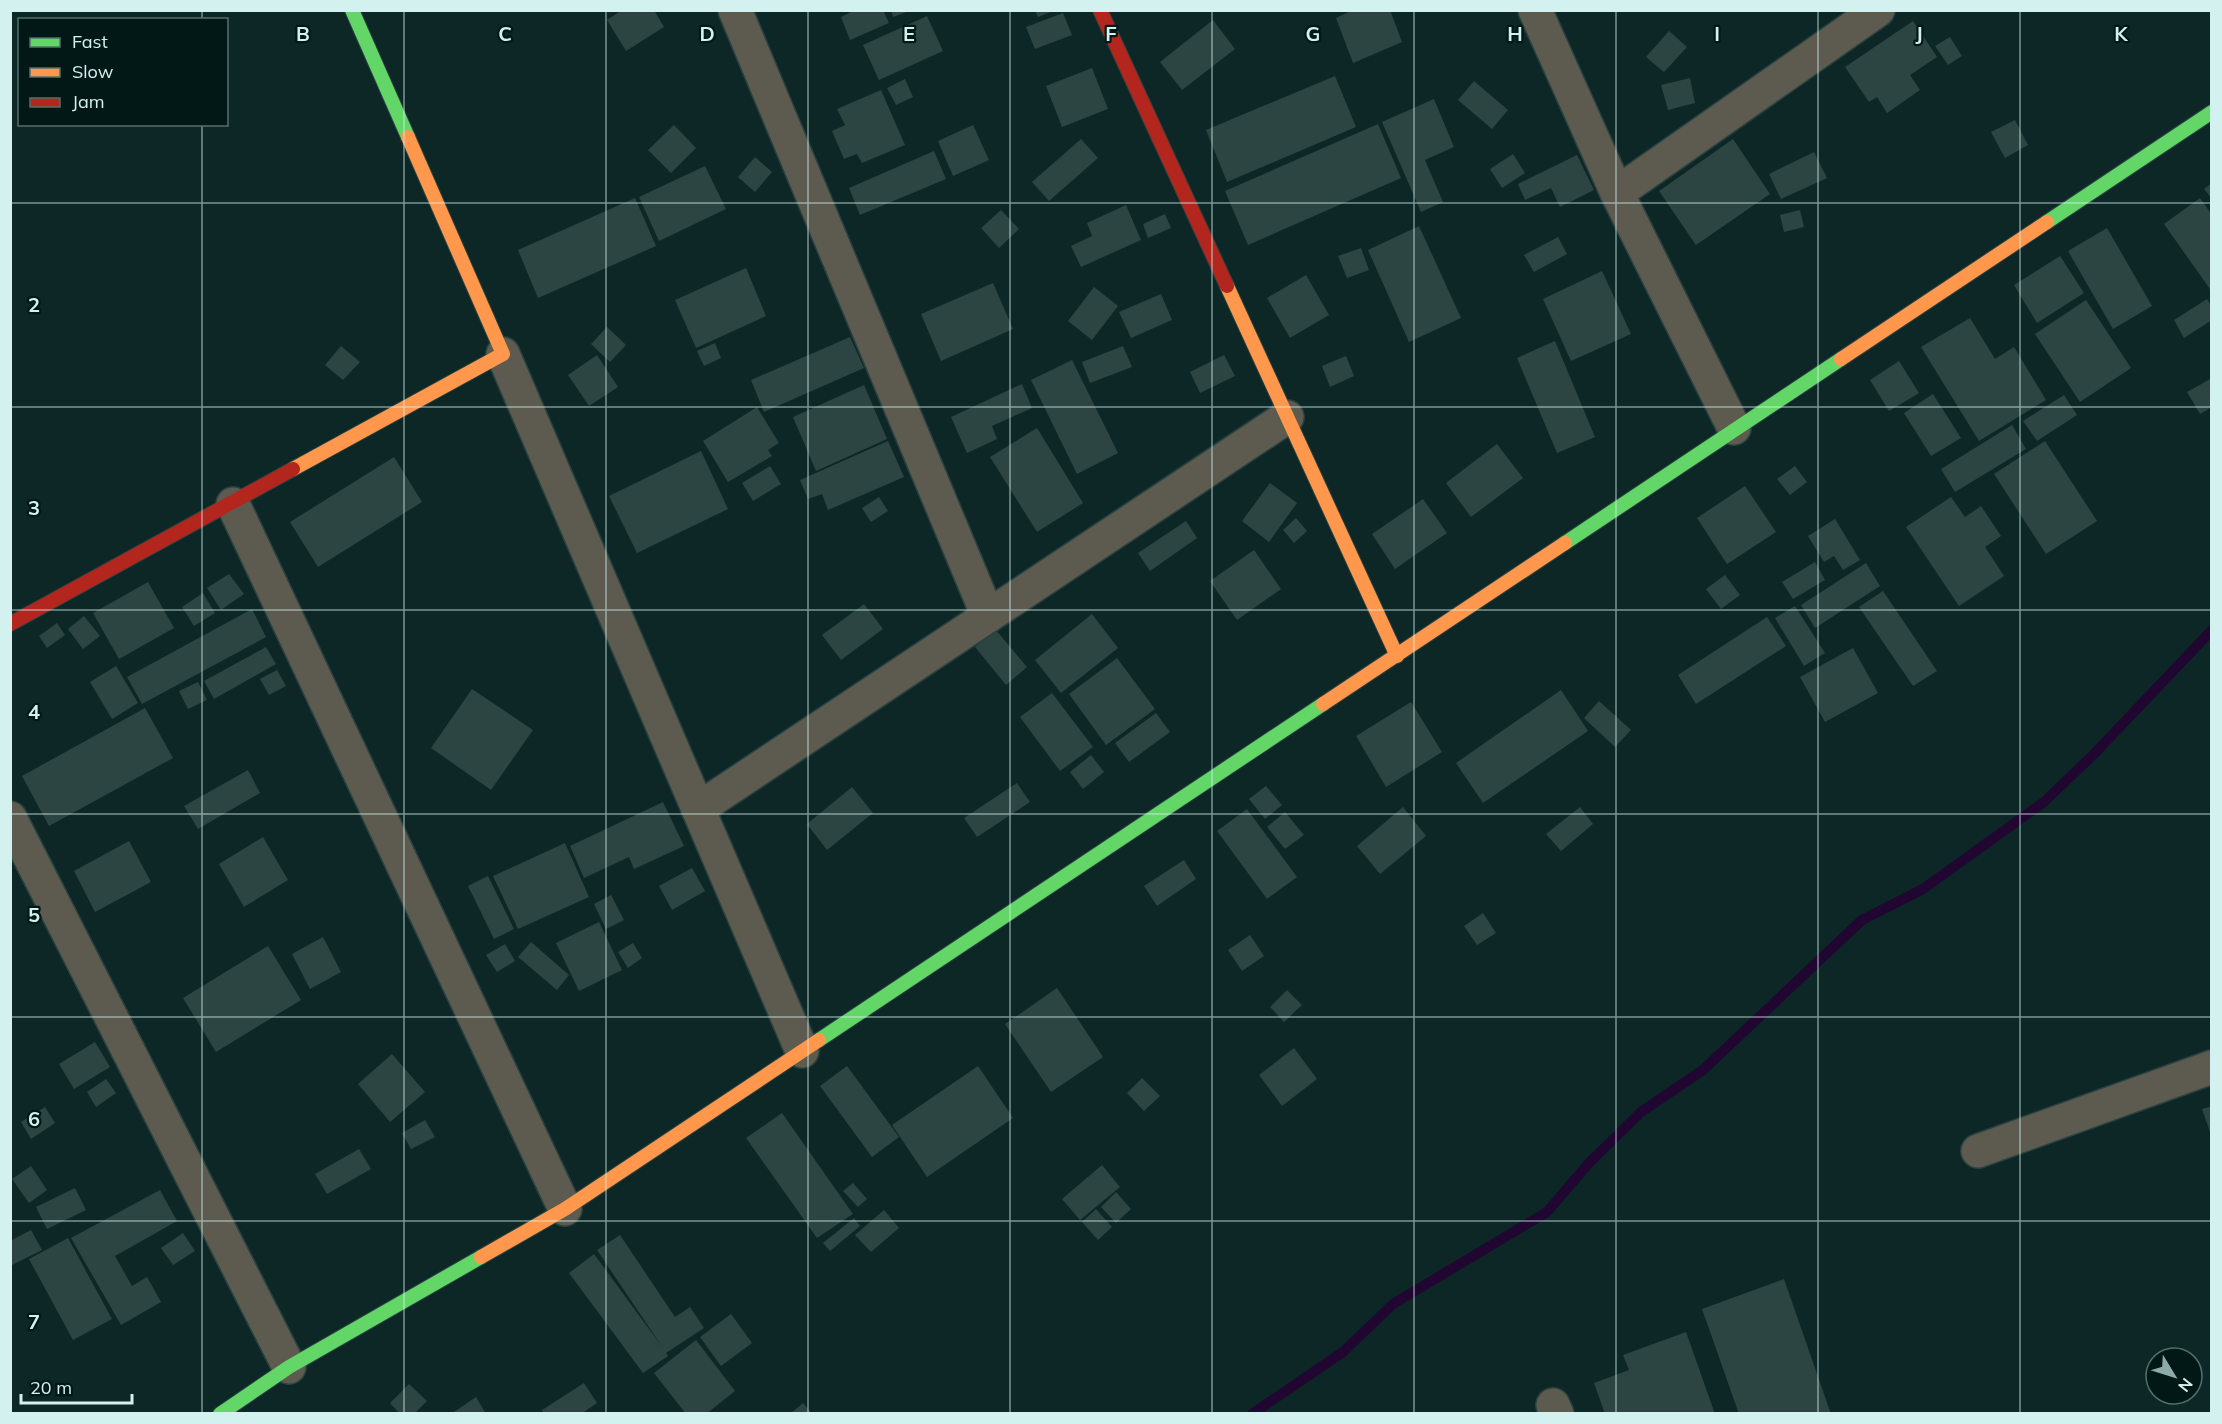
<svg xmlns="http://www.w3.org/2000/svg" width="2222" height="1424" font-family="Mulish,sans-serif">
<style>
.lines{fill:none;stroke-linecap:round;stroke-linejoin:round}
.stream{stroke:#200631;stroke-width:10}
.building{fill:#2d4542}
.street-casing{stroke:#2a4140;stroke-width:36}
.fast-casing{stroke:#2a4140;stroke-width:16}
.slow-casing{stroke:#2a4140;stroke-width:16}
.jam-casing{stroke:#2a4140;stroke-width:16}
.street{stroke:#5d5b4f;stroke-width:33}
.fast{stroke:#63d668;stroke-width:14}
.slow{stroke:#ff974d;stroke-width:14}
.jam{stroke:#b3261e;stroke-width:14}
.grid{fill:none;stroke:#d3f1ef;stroke-width:1.5;stroke-opacity:0.55}
.grid-label{font-size:20px;text-anchor:middle;font-weight:bold;fill:#d3f1ef;stroke:#011817;stroke-width:4.5;stroke-linejoin:round;paint-order:stroke}
</style>
<rect width="100%" height="100%" fill="#0c2726"/>
<g class="lines">
<polyline class="stream" points="1252,1414 1343,1352 1393,1304 1547,1212 1589,1163 1641,1112 1703,1070 1862,920 1923,889 2044,802 2094,754 2212,630"/>
</g>
<g class="building">
<polygon points="622,10 654,10 664,27 626,51 607,20"/>
<polygon points="855,10 883,10 889,23 850,40 841,17"/>
<polygon points="891,10 909,10 909,11 893,17"/>
<polygon points="1353,10 1390,10 1402,42 1353,63 1336,18"/>
<polygon points="1035,11 1053,11 1038,17"/>
<polygon points="1063,13 1072,35 1035,49 1026,27"/>
<polygon points="927,16 943,51 879,80 863,45"/>
<polygon points="1213,20 1235,49 1182,90 1160,62"/>
<polygon points="1913,21 1937,57 1910,75 1920,90 1887,113 1877,97 1869,102 1845,67"/>
<polygon points="1669,31 1687,47 1664,72 1646,57"/>
<polygon points="1950,37 1962,56 1948,65 1935,46"/>
<polygon points="1092,68 1108,109 1062,127 1046,86"/>
<polygon points="1335,76 1356,127 1227,182 1206,130"/>
<polygon points="1690,78 1695,103 1668,110 1661,85"/>
<polygon points="905,79 913,97 896,105 887,88"/>
<polygon points="1474,81 1508,110 1492,129 1458,100"/>
<polygon points="881,90 905,145 862,163 857,154 844,159 832,131 845,125 837,109"/>
<polygon points="1434,99 1454,147 1425,160 1443,202 1421,212 1382,122"/>
<polygon points="2015,120 2028,145 2005,158 1991,132"/>
<polygon points="1378,124 1401,178 1248,245 1225,191"/>
<polygon points="674,125 696,148 671,173 648,150"/>
<polygon points="973,125 989,160 953,176 938,141"/>
<polygon points="1081,139 1098,158 1049,201 1032,182"/>
<polygon points="1733,139 1770,194 1696,245 1659,191"/>
<polygon points="934,151 946,179 860,215 849,188"/>
<polygon points="1814,152 1827,178 1781,199 1769,174"/>
<polygon points="1513,154 1525,173 1502,188 1490,169"/>
<polygon points="1577,155 1594,190 1560,207 1551,188 1525,200 1518,184"/>
<polygon points="755,157 772,172 755,192 738,177"/>
<polygon points="705,166 726,209 659,241 639,197"/>
<polygon points="2212,183 2212,199 2204,189"/>
<polygon points="635,198 656,246 538,298 518,250"/>
<polygon points="2200,198 2212,215 2212,292 2164,224"/>
<polygon points="1126,205 1141,240 1081,267 1071,246 1092,236 1087,223"/>
<polygon points="1001,210 1019,229 999,248 981,228"/>
<polygon points="1800,210 1804,227 1784,232 1780,215"/>
<polygon points="1165,214 1171,228 1148,238 1143,224"/>
<polygon points="1419,226 1461,318 1409,342 1368,250"/>
<polygon points="2107,228 2152,306 2113,329 2068,251"/>
<polygon points="1558,237 1567,254 1534,272 1524,255"/>
<polygon points="1361,248 1369,270 1347,278 1338,256"/>
<polygon points="2060,256 2084,293 2037,323 2014,285"/>
<polygon points="746,268 766,316 696,348 675,300"/>
<polygon points="1602,271 1631,334 1571,361 1543,299"/>
<polygon points="1306,275 1329,315 1290,338 1267,298"/>
<polygon points="993,283 1013,329 941,361 921,314"/>
<polygon points="1094,287 1118,306 1092,340 1068,321"/>
<polygon points="1161,294 1172,320 1131,338 1119,312"/>
<polygon points="2207,299 2212,307 2212,320 2184,338 2174,320"/>
<polygon points="2086,300 2131,368 2080,402 2035,334"/>
<polygon points="1970,318 1995,359 2014,347 2046,400 1979,441 1921,347"/>
<polygon points="607,327 626,345 610,362 591,344"/>
<polygon points="850,337 864,368 764,412 751,380"/>
<polygon points="1555,341 1595,437 1557,453 1517,358"/>
<polygon points="715,343 721,358 704,366 697,351"/>
<polygon points="341,346 360,362 343,380 325,365"/>
<polygon points="1123,346 1132,367 1090,383 1082,362"/>
<polygon points="597,355 618,387 589,406 568,375"/>
<polygon points="1224,355 1235,376 1200,393 1190,372"/>
<polygon points="1346,356 1354,376 1330,387 1322,366"/>
<polygon points="1072,360 1118,453 1077,474 1031,380"/>
<polygon points="1899,361 1919,393 1889,411 1870,380"/>
<polygon points="2212,378 2212,407 2200,414 2187,392"/>
<polygon points="1022,384 1032,408 992,426 997,439 967,453 951,417"/>
<polygon points="864,385 887,439 816,471 793,417"/>
<polygon points="1933,394 1961,438 1931,456 1904,413"/>
<polygon points="2064,395 2077,415 2037,441 2023,421"/>
<polygon points="757,407 779,443 768,450 772,456 728,482 703,441"/>
<polygon points="2012,425 2026,449 1955,492 1941,469"/>
<polygon points="1037,428 1083,503 1037,532 990,457"/>
<polygon points="888,441 904,477 828,510 822,494 808,499 800,480"/>
<polygon points="2045,441 2097,521 2046,554 1994,474"/>
<polygon points="1497,444 1523,478 1471,517 1446,483"/>
<polygon points="701,451 728,509 637,553 609,496"/>
<polygon points="394,457 422,502 318,567 290,522"/>
<polygon points="770,466 781,484 753,501 742,483"/>
<polygon points="1795,466 1807,482 1790,495 1777,479"/>
<polygon points="1270,483 1297,503 1269,542 1242,521"/>
<polygon points="1745,486 1776,532 1727,564 1697,518"/>
<polygon points="879,497 888,511 871,522 862,508"/>
<polygon points="1951,497 1965,517 1981,506 2001,536 1985,547 2004,576 1959,606 1906,527"/>
<polygon points="1423,499 1447,533 1395,569 1372,534"/>
<polygon points="1296,518 1307,531 1294,543 1283,530"/>
<polygon points="1835,519 1860,560 1843,570 1834,556 1824,562 1808,536"/>
<polygon points="1186,521 1197,538 1150,571 1138,553"/>
<polygon points="1254,550 1281,589 1237,620 1210,581"/>
<polygon points="1815,562 1825,580 1793,599 1782,582"/>
<polygon points="1866,563 1880,586 1815,628 1801,605"/>
<polygon points="229,574 244,594 221,610 207,588"/>
<polygon points="1725,575 1740,595 1721,609 1706,589"/>
<polygon points="148,582 174,628 119,659 93,613"/>
<polygon points="1883,591 1937,671 1913,686 1859,607"/>
<polygon points="203,593 215,613 194,626 182,607"/>
<polygon points="864,604 883,629 841,660 822,635"/>
<polygon points="1795,606 1825,653 1804,666 1775,618"/>
<polygon points="252,609 266,637 142,704 127,677"/>
<polygon points="1092,614 1118,648 1061,693 1035,660"/>
<polygon points="84,616 100,636 83,649 68,629"/>
<polygon points="1767,617 1786,646 1696,704 1678,675"/>
<polygon points="57,623 65,635 47,648 39,636"/>
<polygon points="995,629 1027,667 1006,685 975,647"/>
<polygon points="266,647 276,664 214,699 204,681"/>
<polygon points="1853,648 1878,693 1825,722 1800,677"/>
<polygon points="1117,658 1155,709 1106,745 1069,694"/>
<polygon points="116,666 138,703 112,719 90,682"/>
<polygon points="277,670 286,686 269,695 260,679"/>
<polygon points="198,682 207,700 188,709 179,691"/>
<polygon points="472,689 533,730 491,790 431,748"/>
<polygon points="1561,690 1588,731 1483,803 1456,763"/>
<polygon points="1052,693 1093,747 1060,771 1020,717"/>
<polygon points="1599,701 1631,730 1615,747 1584,718"/>
<polygon points="1411,702 1442,752 1386,787 1356,736"/>
<polygon points="145,708 173,758 49,826 22,776"/>
<polygon points="1156,713 1170,732 1129,762 1115,743"/>
<polygon points="1091,755 1104,772 1083,789 1070,772"/>
<polygon points="248,770 260,793 198,829 184,806"/>
<polygon points="1017,783 1030,802 977,837 964,818"/>
<polygon points="1266,786 1282,805 1265,819 1249,799"/>
<polygon points="852,787 873,813 827,850 807,824"/>
<polygon points="663,802 684,846 634,869 629,857 584,878 570,846"/>
<polygon points="1403,807 1426,836 1380,874 1357,846"/>
<polygon points="1580,807 1593,824 1561,851 1546,834"/>
<polygon points="1247,809 1297,877 1267,899 1217,831"/>
<polygon points="1285,812 1304,835 1285,849 1267,827"/>
<polygon points="263,837 288,880 244,907 219,864"/>
<polygon points="129,841 151,882 95,912 74,871"/>
<polygon points="565,843 589,897 518,929 493,876"/>
<polygon points="1184,860 1196,879 1157,906 1144,886"/>
<polygon points="692,868 705,891 672,910 659,886"/>
<polygon points="488,876 514,929 494,939 468,886"/>
<polygon points="611,895 624,920 606,929 594,904"/>
<polygon points="1483,913 1496,933 1477,945 1464,926"/>
<polygon points="599,922 622,970 579,991 556,943"/>
<polygon points="1250,935 1264,956 1242,971 1228,950"/>
<polygon points="323,937 341,972 310,989 292,954"/>
<polygon points="531,942 569,975 557,990 518,957"/>
<polygon points="633,943 642,958 628,968 618,952"/>
<polygon points="505,944 515,961 497,972 486,955"/>
<polygon points="268,946 301,1000 216,1052 183,998"/>
<polygon points="1057,988 1103,1057 1051,1092 1005,1024"/>
<polygon points="1287,990 1302,1005 1284,1022 1270,1007"/>
<polygon points="95,1042 110,1067 74,1089 59,1064"/>
<polygon points="1294,1048 1317,1079 1282,1106 1259,1075"/>
<polygon points="392,1054 425,1092 390,1122 358,1084"/>
<polygon points="847,1066 899,1137 872,1157 820,1086"/>
<polygon points="978,1066 1013,1118 927,1177 892,1125"/>
<polygon points="1142,1078 1160,1096 1144,1111 1127,1093"/>
<polygon points="106,1079 116,1093 96,1107 87,1092"/>
<polygon points="2212,1106 2212,1135 2211,1135 2202,1109"/>
<polygon points="45,1107 55,1123 31,1139 21,1122"/>
<polygon points="782,1113 853,1214 817,1238 746,1138"/>
<polygon points="425,1120 435,1137 411,1149 402,1133"/>
<polygon points="359,1149 371,1169 327,1194 315,1174"/>
<polygon points="1102,1165 1120,1187 1080,1220 1062,1199"/>
<polygon points="31,1166 47,1190 29,1203 12,1179"/>
<polygon points="853,1183 867,1199 858,1207 843,1191"/>
<polygon points="75,1188 86,1210 47,1229 36,1207"/>
<polygon points="160,1190 177,1221 115,1256 132,1286 147,1277 161,1302 121,1325 71,1238"/>
<polygon points="1116,1192 1131,1209 1116,1223 1101,1207"/>
<polygon points="1096,1209 1112,1227 1098,1240 1082,1222"/>
<polygon points="884,1210 899,1228 871,1252 855,1235"/>
<polygon points="854,1218 860,1226 830,1251 823,1243"/>
<polygon points="31,1230 42,1250 10,1266 10,1241"/>
<polygon points="183,1233 195,1251 173,1265 161,1248"/>
<polygon points="620,1235 675,1317 690,1307 704,1328 666,1353 668,1356 643,1373 569,1273 594,1254 663,1348 597,1250"/>
<polygon points="68,1238 112,1319 73,1340 29,1259"/>
<polygon points="1784,1279 1831,1414 1739,1414 1702,1309"/>
<polygon points="731,1314 752,1343 721,1366 700,1337"/>
<polygon points="1686,1332 1715,1414 1605,1414 1594,1383 1629,1370 1623,1355"/>
<polygon points="696,1340 735,1391 706,1414 686,1414 654,1373"/>
<polygon points="584,1383 597,1403 581,1414 544,1414 542,1410"/>
<polygon points="409,1384 427,1401 414,1414 400,1414 390,1403"/>
<polygon points="476,1397 486,1414 451,1414"/>
<polygon points="803,1403 812,1414 790,1414"/>
</g>
<g class="lines">
<g class="street-casing">
<g id="street">
<polyline points="735,10 988,616"/>
<polyline points="1535,10 1617,193 1734,428"/>
<polyline points="1617,193 1878,10"/>
<polyline points="503,354 802,1051"/>
<polyline points="233,504 565,1209"/>
<polyline points="698,809 1287,417"/>
<polyline points="10,818 289,1367"/>
<polyline points="1978,1151 2212,1067"/>
<polyline points="1553,1405 1557,1414"/>
</g>
</g>
<g class="fast-casing">
<g id="fast">
<polyline points="352,10 408,137"/>
<polyline points="2047,222 2212,112"/>
<polyline points="1565,543 1841,359"/>
<polyline points="819,1040 1323,704"/>
<polyline points="220,1414 289,1367 481,1257"/>
</g>
</g>
<g class="slow-casing">
<g id="slow">
<polyline points="1227,286 1397,656"/>
<polyline points="1841,359 2047,222"/>
<polyline points="293,469 503,354 408,137"/>
<polyline points="1323,704 1565,543"/>
<polyline points="481,1257 565,1209 819,1040"/>
</g>
</g>
<g class="jam-casing">
<g id="jam">
<polyline points="1100,10 1227,286"/>
<polyline points="10,624 293,469"/>
</g>
</g>
<use href="#street" class="street"/>
<use href="#fast" class="fast"/>
<use href="#slow" class="slow"/>
<use href="#jam" class="jam"/>
</g>
<path class="grid" d="M202,10V20M404,10V1414M606,10V1414M808,10V1414M1010,10V1414M1212,10V1414M1414,10V1414M1616,10V1414M1818,10V1414M2020,10V1414M202,124V1414M10,203H2212M10,407H2212M10,610H2212M10,814H2212M10,1017H2212M10,1221H2212"/>
<g class="grid-label">
<text x="303" y="41">B</text>
<text x="505" y="41">C</text>
<text x="707" y="41">D</text>
<text x="909" y="41">E</text>
<text x="1111" y="41">F</text>
<text x="1313" y="41">G</text>
<text x="1515" y="41">H</text>
<text x="1717" y="41">I</text>
<text x="1919" y="41">J</text>
<text x="2121" y="41">K</text>
<text x="34" y="312">2</text>
<text x="34" y="515">3</text>
<text x="34" y="719">4</text>
<text x="34" y="922">5</text>
<text x="34" y="1126">6</text>
<text x="34" y="1329">7</text>
</g>
<rect width="2222" height="1424" fill="none" stroke="#d3f1ef" stroke-width="24"/>
<rect x="18" y="18" width="210" height="108" fill="#011817" stroke="#556f6d" stroke-width="1.5"/>
<rect x="30" y="38" width="30" height="9" fill="#63d668" stroke="#556f6d" stroke-width="1.5"/>
<text x="72" y="48" font-size="18" fill="#d3f1ef">Fast</text>
<rect x="30" y="68" width="30" height="9" fill="#ff974d" stroke="#556f6d" stroke-width="1.5"/>
<text x="72" y="78" font-size="18" fill="#d3f1ef">Slow</text>
<rect x="30" y="98" width="30" height="9" fill="#b3261e" stroke="#556f6d" stroke-width="1.5"/>
<text x="72" y="108" font-size="18" fill="#d3f1ef">Jam</text>
<g transform="translate(2174 1376) rotate(128)"><circle r="28" fill="#011817" stroke="#556f6d" stroke-width="1.5"/>
<path d="M0-4.5L10 22L0 15L-10 22Z" fill="#8daaa9"/>
<text y="-9" font-size="16" font-weight="bold" text-anchor="middle" fill="#d3f1ef">N</text>
</g>
<path d="M21 1394v9h111v-9" fill="none" stroke="#d3f1ef" stroke-width="3"/>
<text x="30" y="1394" font-size="18" fill="#d3f1ef" stroke="#011817" stroke-width="4.5" paint-order="stroke">20 m</text>
</svg>
